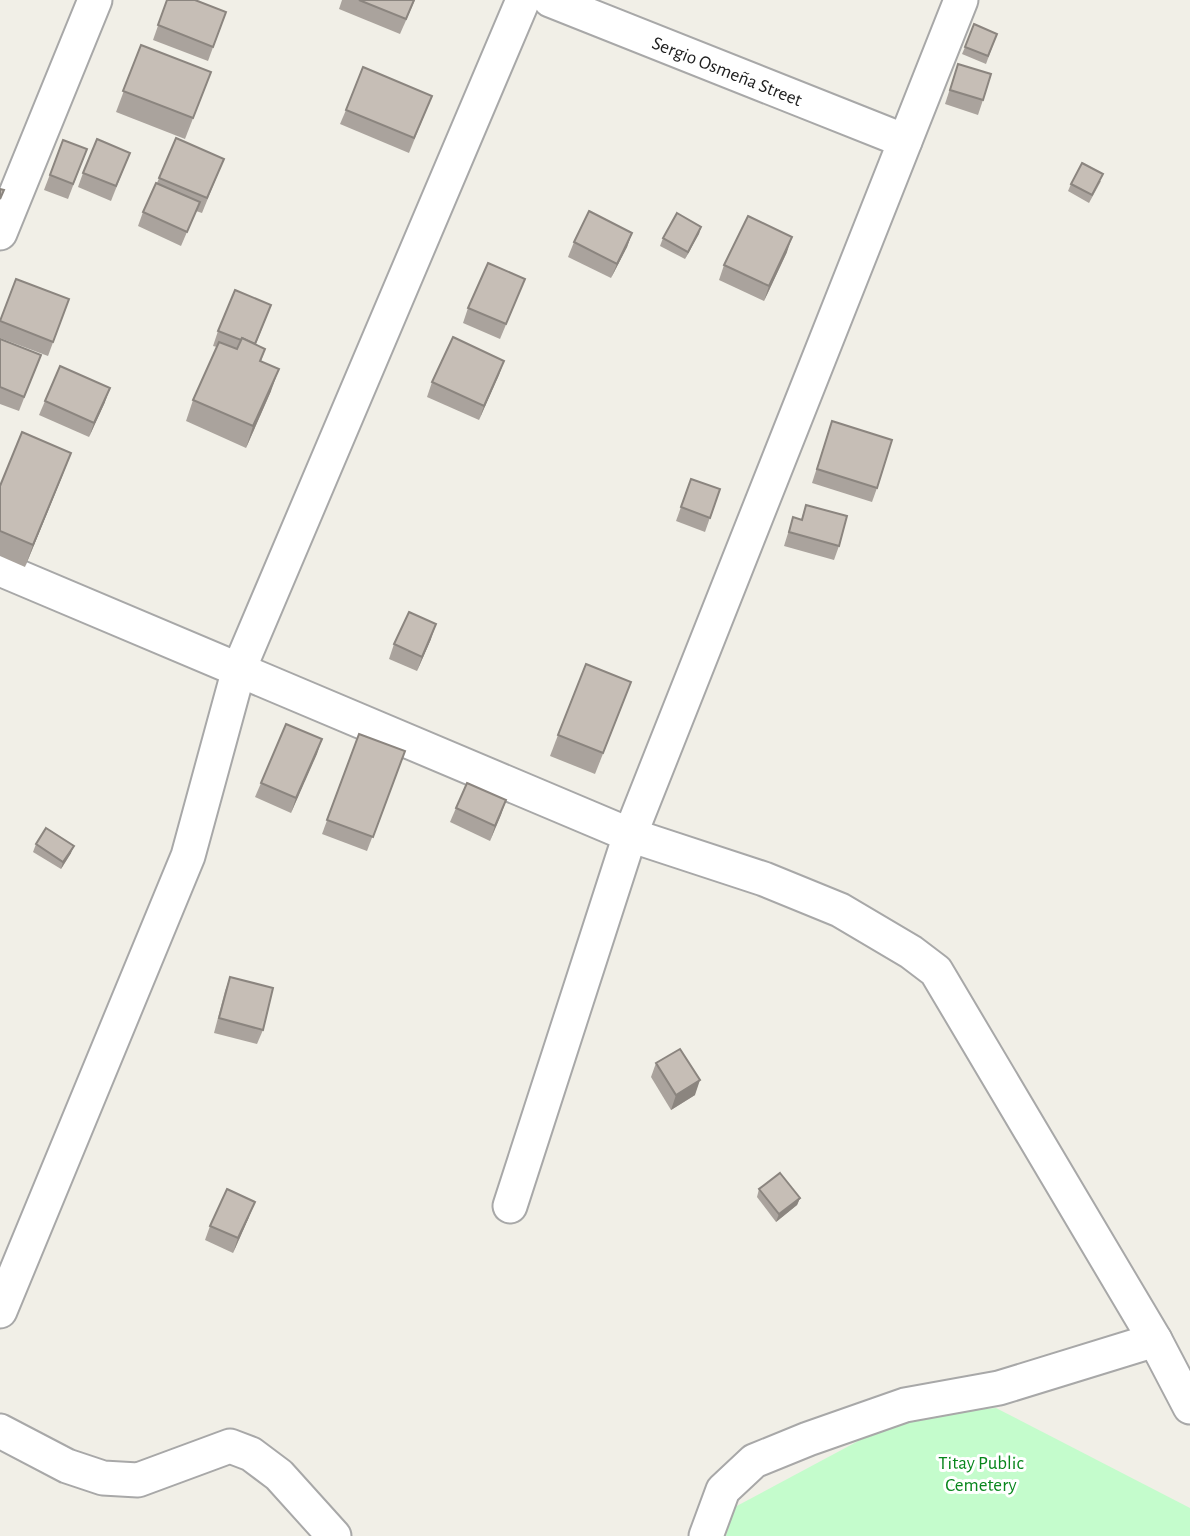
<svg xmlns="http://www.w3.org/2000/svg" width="1190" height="1536" font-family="'Alegreya Sans',sans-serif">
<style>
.park{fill:#c4fccc}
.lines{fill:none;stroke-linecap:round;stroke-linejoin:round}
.street-casing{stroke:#a8a8a8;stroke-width:37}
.street{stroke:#fff;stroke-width:33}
.wall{fill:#aaa39d}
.shaded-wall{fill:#8b857f}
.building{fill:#c6beb6;stroke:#8b857f;stroke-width:2}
.labels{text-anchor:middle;stroke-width:6;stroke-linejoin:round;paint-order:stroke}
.street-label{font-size:19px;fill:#212121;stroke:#fff}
.park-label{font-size:19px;fill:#08861c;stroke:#fff}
</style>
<rect width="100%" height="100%" fill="#f1efe7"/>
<polygon class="park" points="996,1408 1190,1508 1190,1536 726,1536 733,1508 905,1416"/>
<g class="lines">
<g class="street-casing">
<g id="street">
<path id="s1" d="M550,0L905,141"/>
<polyline points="0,233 95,0"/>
<polyline points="0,569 630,835 764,879 840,910 911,952 936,971 1155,1340 1190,1407"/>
<polyline points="510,1206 630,835 961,0"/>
<polyline points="0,1311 188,856 239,669 523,0"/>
<polyline points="0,1431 67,1466 103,1478 138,1480 230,1446 251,1454 279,1475 334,1536"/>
<polyline points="706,1536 723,1490 754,1461 808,1439 905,1405 999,1388 1155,1340"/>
</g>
</g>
<use href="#street" class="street"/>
</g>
<g class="wall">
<polygon points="167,0 226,12 208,61 153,40"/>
<polygon points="342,0 415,0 400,34 339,9"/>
<polygon points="997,34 986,64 962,54 965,47"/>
<polygon points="141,45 211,72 185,139 116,112"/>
<polygon points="958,64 983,100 978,115 945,104"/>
<polygon points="432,96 409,153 340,124 346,110"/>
<polygon points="176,138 224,159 202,213 196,211 181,246 138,226 143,212 157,183"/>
<polygon points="63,140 87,149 68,199 44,190"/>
<polygon points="130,153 111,201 78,187 83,173"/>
<polygon points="1101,181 1089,203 1068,191 1071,184"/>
<polygon points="701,227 685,259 660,246 663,238"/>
<polygon points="632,233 627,247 611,278 568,257 574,242"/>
<polygon points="787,252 764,301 719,280 724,265"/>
<polygon points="525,279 500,339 463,323 468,308"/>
<polygon points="69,299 48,356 0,338 0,320"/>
<polygon points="271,305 256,344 265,349 261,361 271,391 246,448 186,421 193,400 217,347 213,346 218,331"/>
<polygon points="0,339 41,355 19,411 0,404"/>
<polygon points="504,361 479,420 427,397 432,382"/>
<polygon points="45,401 105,402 89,437 39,415"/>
<polygon points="832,421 877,488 872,502 812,483"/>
<polygon points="63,474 25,567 0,556 0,486"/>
<polygon points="691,479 720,489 705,532 676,521"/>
<polygon points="806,505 839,546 834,560 784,546 793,517 801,520"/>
<polygon points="431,639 417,671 389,659 394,644"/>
<polygon points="623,703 595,774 550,756 558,735"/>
<polygon points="359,734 405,751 367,851 322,834"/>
<polygon points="322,739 291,813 255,797 261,783"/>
<polygon points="506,800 490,841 450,822 456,808"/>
<polygon points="36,844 71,853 61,869 33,852"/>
<polygon points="230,977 263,1030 257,1044 214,1033 225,991"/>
<polygon points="656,1063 695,1095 671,1110 651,1077"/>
<polygon points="759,1189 800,1198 797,1205 776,1222 757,1197"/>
<polygon points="249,1217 233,1253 205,1240 210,1226"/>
</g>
<g class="shaded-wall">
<polygon points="701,227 699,234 685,259 688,252"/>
<polygon points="632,233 627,247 611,278 617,264"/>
<polygon points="792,237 787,252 764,301 769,286"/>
<polygon points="504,361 499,375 479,420 484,406"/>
<polygon points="279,369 271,391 246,448 253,426"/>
<polygon points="110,388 105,402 89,437 94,423"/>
<polygon points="71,453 63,474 25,567 33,545"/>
<polygon points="436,624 431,639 417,671 422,657"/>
<polygon points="322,739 317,754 291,813 296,798"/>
<polygon points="506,800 501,815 490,841 495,826"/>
<polygon points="74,846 71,853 61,869 63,862"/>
<polygon points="700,1080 695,1095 671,1110 676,1095"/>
<polygon points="800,1198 797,1205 776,1222 779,1214"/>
<polygon points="255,1202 249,1217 233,1253 238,1238"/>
</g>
<g class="building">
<polygon points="167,0 195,0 226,12 213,47 158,25"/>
<polygon points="359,0 414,0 406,19"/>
<polygon points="974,24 997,34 988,56 965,47"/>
<polygon points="141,45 211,72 193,118 123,91"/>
<polygon points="958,64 991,74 983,100 950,90"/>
<polygon points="363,67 432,96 414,138 346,110"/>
<polygon points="176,138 224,159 207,198 159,178"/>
<polygon points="97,139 130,153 116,186 83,173"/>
<polygon points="63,140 87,149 73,184 50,175"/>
<polygon points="1082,163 1103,174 1092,195 1071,184"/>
<polygon points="156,183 200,202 187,232 143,212"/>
<polygon points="0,189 4,190 0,199"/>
<polygon points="589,211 632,233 617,264 574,242"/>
<polygon points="677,213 701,227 688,252 663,238"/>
<polygon points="748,216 792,237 769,286 724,265"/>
<polygon points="488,263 525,279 506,324 468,308"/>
<polygon points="16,279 69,299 53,342 0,321"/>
<polygon points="235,290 271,305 255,344 242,338 241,340 218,331"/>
<polygon points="453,337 504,361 484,406 432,382"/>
<polygon points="242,338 265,349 260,361 279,369 253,426 193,400 219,342 237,349"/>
<polygon points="0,339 41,355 24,397 0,387"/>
<polygon points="60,366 110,388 94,423 45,401"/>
<polygon points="832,421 892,440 877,488 817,469"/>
<polygon points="22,432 71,453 33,545 0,531 0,486"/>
<polygon points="691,479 720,489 710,518 681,507"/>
<polygon points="806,505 847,516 839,546 789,532 793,517 802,520"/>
<polygon points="409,612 436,624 422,657 394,644"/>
<polygon points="586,664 631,682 603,753 558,735"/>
<polygon points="286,724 322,739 296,798 261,783"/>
<polygon points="359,734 405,751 373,837 327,820"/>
<polygon points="467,783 506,800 495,826 456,808"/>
<polygon points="46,828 74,846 63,862 36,844"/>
<polygon points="230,977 273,988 263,1030 219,1018"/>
<polygon points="680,1049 700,1080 676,1095 656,1063"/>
<polygon points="780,1173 800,1198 779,1214 759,1189"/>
<polygon points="227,1189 255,1202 238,1238 210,1226"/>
</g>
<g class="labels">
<g class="street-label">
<text dy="7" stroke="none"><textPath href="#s1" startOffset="191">Sergio Osmeña Street</textPath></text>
</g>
<g class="park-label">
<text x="981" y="1469">Titay Public<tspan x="981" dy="22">Cemetery</tspan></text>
</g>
</g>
</svg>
